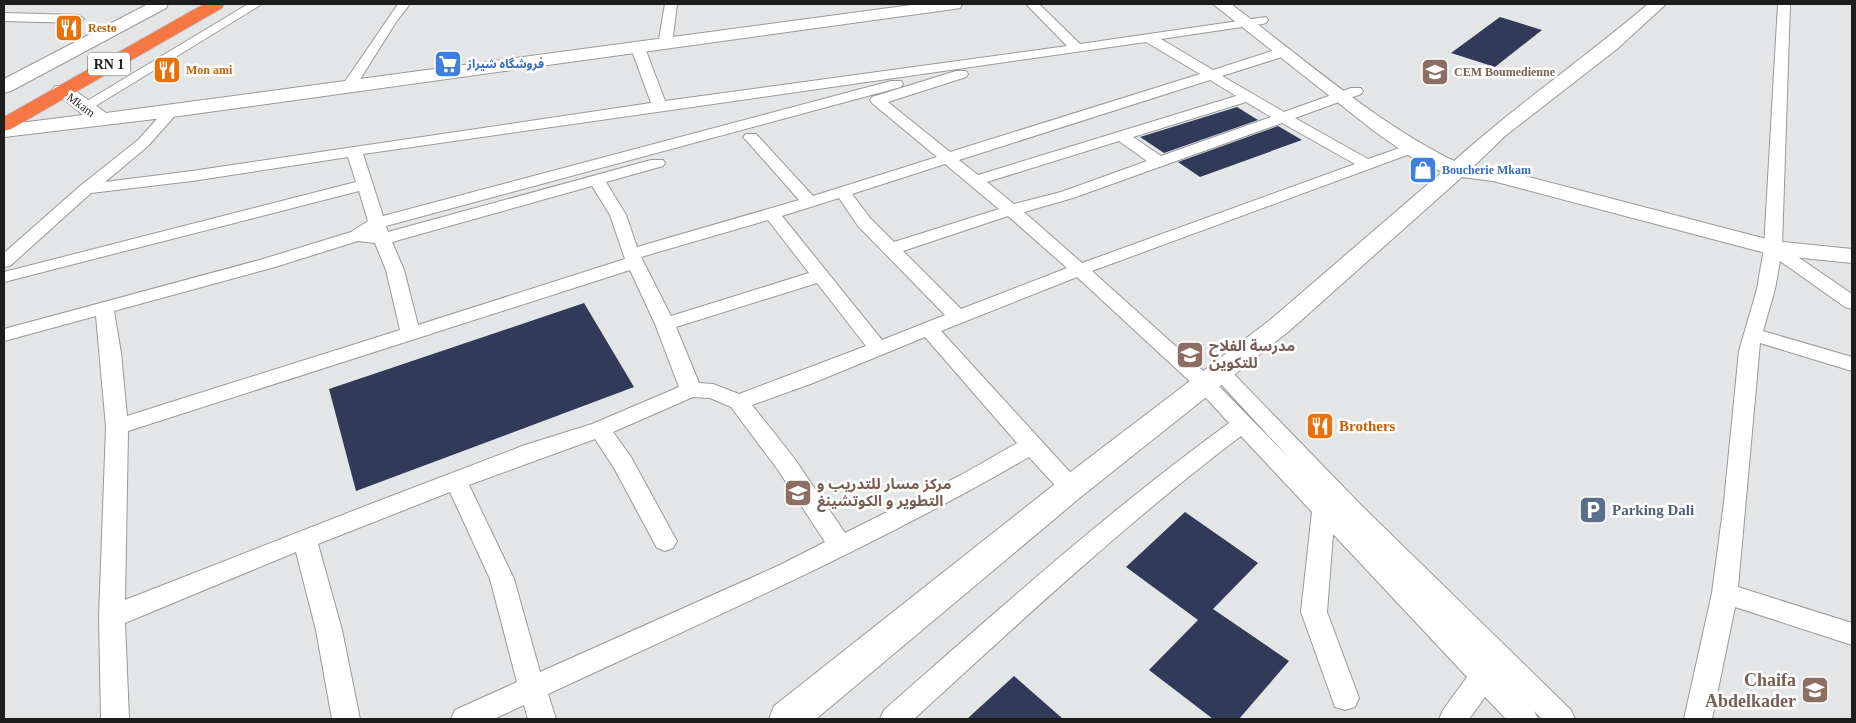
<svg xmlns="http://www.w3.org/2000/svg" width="1856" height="723" font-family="'Times New Roman','Noto Sans Arabic',serif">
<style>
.building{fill:#313a59}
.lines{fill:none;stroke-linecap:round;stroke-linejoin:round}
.street-casing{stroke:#98999a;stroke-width:2}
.secondary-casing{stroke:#98999a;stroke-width:2}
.highway-casing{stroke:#c0c0c0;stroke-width:2}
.street{fill:#fff;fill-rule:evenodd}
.secondary{fill:#fff;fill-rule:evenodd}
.highway{fill:#f67644;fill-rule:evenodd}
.labels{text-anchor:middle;stroke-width:5;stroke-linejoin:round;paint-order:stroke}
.far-food-label{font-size:12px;font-weight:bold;fill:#c56008;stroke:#fff;text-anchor:start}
.far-shop-label{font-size:12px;font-weight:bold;fill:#366cbe;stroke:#fff;text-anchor:start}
.far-education-label{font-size:12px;font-weight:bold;fill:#785e54;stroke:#fff;text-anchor:start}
.far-street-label{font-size:12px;fill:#1d1d1e;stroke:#fff}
.shield{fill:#fff;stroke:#616162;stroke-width:1}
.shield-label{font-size:14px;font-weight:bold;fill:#1d1d1e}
.education-label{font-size:15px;font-weight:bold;fill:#785e54;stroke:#fff;text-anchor:start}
.food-label{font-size:15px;font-weight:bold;fill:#c56008;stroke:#fff;text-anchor:start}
.service-label{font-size:15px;font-weight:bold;fill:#4e5e75;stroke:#fff;text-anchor:start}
.near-education-label{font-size:18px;font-weight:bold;fill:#785e54;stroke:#fff;text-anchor:end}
</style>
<rect width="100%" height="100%" fill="#e4e5e6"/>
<g class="building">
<polygon points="1500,17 1542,30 1495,67 1451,53"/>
<polygon points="1237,107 1258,120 1164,153 1140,137"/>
<polygon points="1278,126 1302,140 1200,177 1178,162"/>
<polygon points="584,303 634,387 356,491 329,389"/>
<polygon points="1185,512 1258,563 1213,609 1289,661 1239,719 1213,719 1149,670 1198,620 1126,567"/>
<polygon points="1014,676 1063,719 967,719"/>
</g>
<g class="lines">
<g class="street-casing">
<g id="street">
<polygon points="248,4 262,4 89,110 79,110 77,107"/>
<polygon points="398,4 410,4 396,22 354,89 344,89 342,86"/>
<polygon points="665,4 677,4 672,45 665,49 658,45"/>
<path d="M1026,4H1039L1080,44L1266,17L1268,20L1266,23L1262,24L1161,39L1213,70L1278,49H1288L1290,52L1288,55L1222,76L1284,112L1351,88H1361L1363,91L1361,94L1295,118L1368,159L1408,145H1418L1421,148L1418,151L1092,271L1211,378L1290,459L1209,371L1212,366L1219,364L1226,366L1361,505L1571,710L1575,719H1542L1534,711L1538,719H1506L1485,697L1469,719H1439L1443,710L1467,677L1333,534L1327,612L1359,698L1355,707L1345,710L1335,707L1301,612L1312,512L1241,436C1126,523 1020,622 914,719H880L884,710C997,611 1108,511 1229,423L1197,388L1077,277L941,331L1079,482L1082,488L1079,494L1071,497L1063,494L1029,457C874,547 710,619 548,694L556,719H528L524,705L494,719H451L455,710L517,682L490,579L450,492L318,544L342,630L360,719H332L316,630L296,552L125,623L129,719H101L99,617L106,427L96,316L4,341V329L263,259L351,232L368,221L359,191L4,282V272L356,182L348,157L192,181L91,193L10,266L4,267V253L80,186L138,140L167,108H177L179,111L148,146L105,182L192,171L651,103L631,48L638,44L645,48L665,101L1067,46ZM1146,42L1200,74L950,152L888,102L966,77L968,74L966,71H956L872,97L870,100L872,103L937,157L813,196L756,134H746L743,137L746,140L799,200L637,247L626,215L606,182L663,166L665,163L663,160H651L388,232L386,226L901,87L903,84L901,81H891L383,216L363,154ZM1210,80L1236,96L978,175L959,160ZM1246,102L1271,117L1161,156L1133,137ZM1282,123L1355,164L1082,263L1024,212L1073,198ZM1119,141L1147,161L1061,192L1014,204L987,182ZM945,164L999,209L894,242L870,218L852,194ZM592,186L610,215L625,259L418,325L404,270L392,242ZM839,198L858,226L945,315L882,340L782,216ZM1008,216L1067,268L961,309L903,251ZM768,220L809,273L671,316L641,257ZM358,241L375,243L386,270L400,330L127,416L121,353L114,311L275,267ZM630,270L655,324L679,387L592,424L525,445L368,505L125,600L128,431ZM817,283L866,346L739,394L713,384L699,383L676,327ZM925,337L1017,443L961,475L845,533L794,458L752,405L813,383ZM693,397L710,398L731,407L778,470L825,542L780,565L540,672L514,579L469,485L595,439L614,468L657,548L665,551L673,548L677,541L673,534L631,457L613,432Z"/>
<polygon points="1778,4 1790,4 1782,246 1852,294 1852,309 1845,307 1780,261 1775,289 1763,331 1852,357 1852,371 1760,343 1738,587 1852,623 1852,645 1735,607 1712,719 1684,719 1712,593 1724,502 1739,351 1757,289 1764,248"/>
<polygon points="4,13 78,15 84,19 78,23 4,21"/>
</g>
</g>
<g class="secondary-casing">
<g id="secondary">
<polygon points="148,4 168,4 166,8 11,91 4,93 4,79"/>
<polygon points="919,4 962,4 960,8 954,9 172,117 4,137 4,125 83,115 52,90 55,86 69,86 106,113"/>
<path d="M1213,4H1231C1302,57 1375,122 1454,161C1516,105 1585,58 1648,4H1666L1617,49L1505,136L1474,166L1502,170L1774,241L1852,249V263L1773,255L1493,181L1462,177L1288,332L1082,496L816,719H769L774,706L1060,480L1270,320L1442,172L1411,157L1374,131Z"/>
</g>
</g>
<g class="highway-casing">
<polygon id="highway" points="204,4 224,4 222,8 11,129 4,131 4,117"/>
</g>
<use href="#street" class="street"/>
<use href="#secondary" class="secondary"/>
<use href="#highway" class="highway"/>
</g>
<defs>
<g id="restaurant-square" transform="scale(1.4375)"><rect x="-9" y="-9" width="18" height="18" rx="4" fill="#e8710a" stroke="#fff"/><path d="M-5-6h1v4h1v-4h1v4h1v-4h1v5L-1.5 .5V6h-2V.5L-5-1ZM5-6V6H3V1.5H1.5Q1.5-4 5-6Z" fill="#fff"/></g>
<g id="supermarket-square" transform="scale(1.4375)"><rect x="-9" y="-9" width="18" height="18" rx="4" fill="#3f7fe0" stroke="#fff"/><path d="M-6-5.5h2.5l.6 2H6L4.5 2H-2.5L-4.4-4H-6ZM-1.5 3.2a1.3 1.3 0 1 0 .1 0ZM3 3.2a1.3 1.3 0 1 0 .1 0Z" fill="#fff"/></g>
<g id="school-square" transform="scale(1.4375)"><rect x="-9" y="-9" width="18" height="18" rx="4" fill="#8d6e63" stroke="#fff"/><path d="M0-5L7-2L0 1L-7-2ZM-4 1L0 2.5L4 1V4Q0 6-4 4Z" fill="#fff"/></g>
<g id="shop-square" transform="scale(1.4375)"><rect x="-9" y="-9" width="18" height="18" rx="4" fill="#3f7fe0" stroke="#fff"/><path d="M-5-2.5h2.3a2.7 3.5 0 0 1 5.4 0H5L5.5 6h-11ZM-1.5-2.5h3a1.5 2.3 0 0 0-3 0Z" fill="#fff"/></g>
<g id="parking-square" transform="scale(1.4375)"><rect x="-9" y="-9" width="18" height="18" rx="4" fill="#5c6f8a" stroke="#fff"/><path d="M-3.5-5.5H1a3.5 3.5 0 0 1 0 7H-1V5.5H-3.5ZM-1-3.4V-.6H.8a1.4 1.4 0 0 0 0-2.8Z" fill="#fff"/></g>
</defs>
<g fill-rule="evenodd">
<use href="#restaurant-square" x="69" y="28"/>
<use href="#supermarket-square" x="448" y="64"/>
<use href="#restaurant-square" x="167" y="70"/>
<use href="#school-square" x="1435" y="72"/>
<use href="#shop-square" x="1423" y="170"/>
<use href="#school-square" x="1190" y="355"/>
<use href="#restaurant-square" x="1320" y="426"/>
<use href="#school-square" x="798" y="493"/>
<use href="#parking-square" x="1593" y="510"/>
<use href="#school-square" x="1815" y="690"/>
</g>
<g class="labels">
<g class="far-food-label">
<text x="88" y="32">Resto</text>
<text x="186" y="74">Mon ami</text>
</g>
<g class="far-shop-label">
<text x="467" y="68">فروشگاه شيراز</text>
<text x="1442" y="174">Boucherie Mkam</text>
</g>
<g class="far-education-label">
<text x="1454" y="76">CEM Boumedienne</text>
</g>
<g class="far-street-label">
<text transform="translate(81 105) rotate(36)" y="4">Mkam</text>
</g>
<rect class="shield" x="88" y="52.5" width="42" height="23" rx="4"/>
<g class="shield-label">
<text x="109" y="69">RN 1</text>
</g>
<g class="education-label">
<text x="1209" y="351">مدرسة الفلاح<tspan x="1209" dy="17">للتكوين</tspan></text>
<text x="817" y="489">مركز مسار للتدريب و<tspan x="817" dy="17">التطوير و الكوتشينغ</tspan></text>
</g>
<g class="food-label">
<text x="1339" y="431">Brothers</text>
</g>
<g class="service-label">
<text x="1612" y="515">Parking Dali</text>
</g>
<g class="near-education-label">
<text x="1796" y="686">Chaifa<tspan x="1796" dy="21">Abdelkader</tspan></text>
</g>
</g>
<rect width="1856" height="723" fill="none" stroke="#1d1d1e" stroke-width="10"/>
</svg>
